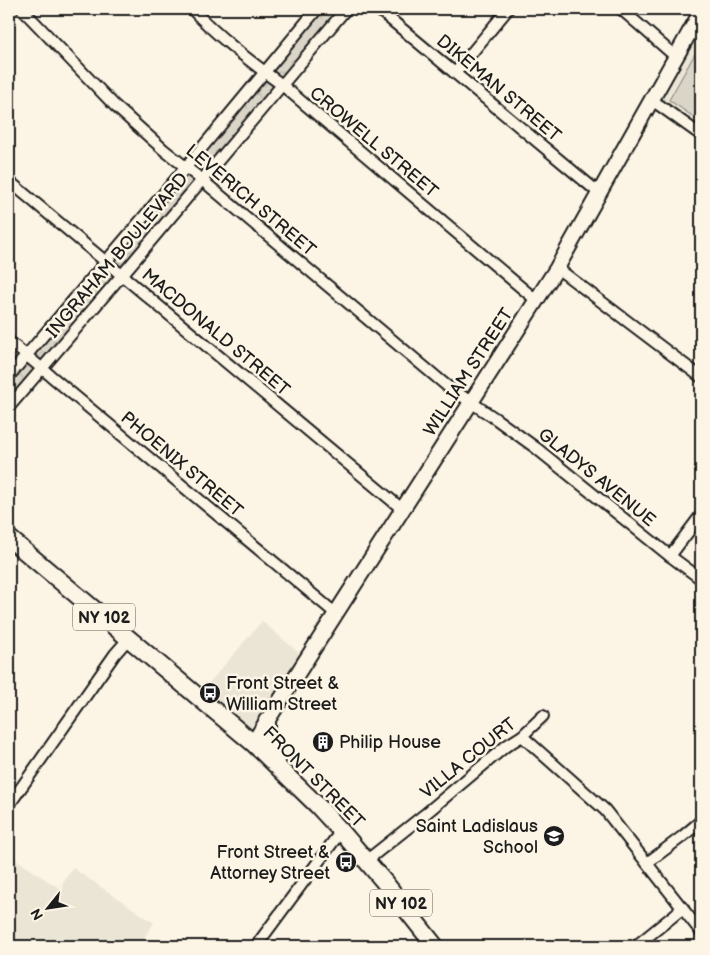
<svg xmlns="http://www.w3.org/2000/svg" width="710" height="955" font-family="'Balsamiq Sans',sans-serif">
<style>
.built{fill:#ebe5d6}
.green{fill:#dbd5c8;stroke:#7c7872}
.forest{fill:url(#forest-crowns);stroke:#7c7872}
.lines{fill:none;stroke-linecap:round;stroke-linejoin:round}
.street-casing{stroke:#1c1c1c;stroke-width:14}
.secondary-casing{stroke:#1c1c1c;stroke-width:18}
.primary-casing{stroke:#1c1c1c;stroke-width:20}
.street{stroke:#fcf5e5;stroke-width:10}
.secondary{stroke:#fcf5e5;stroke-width:14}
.primary{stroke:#fcf5e5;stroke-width:16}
.labels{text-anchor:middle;stroke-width:5;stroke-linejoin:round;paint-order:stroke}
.shield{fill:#fcf5e5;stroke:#5f5d58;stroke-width:1}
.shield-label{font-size:16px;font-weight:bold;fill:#1c1c1c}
.street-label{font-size:18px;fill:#1c1c1c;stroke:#fcf5e5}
.poi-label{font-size:18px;fill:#1c1c1c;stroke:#fcf5e5;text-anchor:start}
</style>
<defs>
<pattern id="forest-crowns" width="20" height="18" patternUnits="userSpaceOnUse" patternTransform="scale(1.25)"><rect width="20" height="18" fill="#dbd5c8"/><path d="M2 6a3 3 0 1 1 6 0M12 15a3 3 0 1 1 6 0" fill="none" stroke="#bbb6ab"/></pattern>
</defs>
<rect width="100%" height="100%" fill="#fcf5e5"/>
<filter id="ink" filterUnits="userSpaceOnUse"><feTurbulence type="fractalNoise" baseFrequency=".02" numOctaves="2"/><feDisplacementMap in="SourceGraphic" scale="10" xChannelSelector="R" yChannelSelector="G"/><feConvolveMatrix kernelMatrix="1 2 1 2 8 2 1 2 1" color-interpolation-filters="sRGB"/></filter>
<g filter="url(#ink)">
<g class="built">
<polygon points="701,12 701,126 655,95"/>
<polygon points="262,621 306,659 253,743 198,696"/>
<polygon points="9,855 59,888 73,868 154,923 138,946 9,946"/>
</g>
<polygon class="green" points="701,43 701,122 669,100"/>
<polygon class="forest" points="317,9 346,9 9,407 9,376"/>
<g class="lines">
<g class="street-casing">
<g id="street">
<polyline points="22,9 115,106 164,150 202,180 447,386 496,419 536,448 670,556 701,579"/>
<path d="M192,9C219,38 250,61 282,85L536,300"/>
<polyline points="378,9 599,193"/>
<polyline points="621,9 676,57"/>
<polyline points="455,73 508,9"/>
<polyline points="652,100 701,135"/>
<polyline points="9,181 402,509"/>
<polyline points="557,268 701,377"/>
<polyline points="9,341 335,613"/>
<polyline points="9,376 186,167 317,9"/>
<polyline points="9,407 122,275 346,9"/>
<polyline points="670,556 701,515"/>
<polyline points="522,736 605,810 701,932"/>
<polyline points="9,805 115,654 129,638"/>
<polyline points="366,861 424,815 506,746 522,736 543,716"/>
<polyline points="647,863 683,836 701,821"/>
<polyline points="256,946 341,831"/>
<polyline points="636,946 683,908"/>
</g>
</g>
<g class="secondary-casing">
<polyline id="secondary" points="253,743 557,268 701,12"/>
</g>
<g class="primary-casing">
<g id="primary">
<polyline points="9,538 253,743 317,805 341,831 386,884 435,946"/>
<polyline points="267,721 267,740 277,761"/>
</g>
</g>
<use href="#street" class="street"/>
<use href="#secondary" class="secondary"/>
<use href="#primary" class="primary"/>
</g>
</g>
<defs>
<g id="bus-disc" transform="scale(1.125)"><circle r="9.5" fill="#1c1c1c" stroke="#fcf5e5"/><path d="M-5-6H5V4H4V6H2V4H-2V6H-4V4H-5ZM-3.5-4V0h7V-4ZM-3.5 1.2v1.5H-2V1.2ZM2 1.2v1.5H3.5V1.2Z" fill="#fff"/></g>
<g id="building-disc" transform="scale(1.125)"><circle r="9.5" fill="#1c1c1c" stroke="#fcf5e5"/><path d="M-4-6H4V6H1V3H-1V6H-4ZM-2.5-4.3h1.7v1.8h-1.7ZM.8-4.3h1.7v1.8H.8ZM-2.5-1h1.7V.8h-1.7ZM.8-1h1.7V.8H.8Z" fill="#fff"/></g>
<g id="school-disc" transform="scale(1.125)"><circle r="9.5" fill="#1c1c1c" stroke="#fcf5e5"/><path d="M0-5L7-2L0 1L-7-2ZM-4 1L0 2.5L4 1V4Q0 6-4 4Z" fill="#fff"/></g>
</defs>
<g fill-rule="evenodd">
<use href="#bus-disc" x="210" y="693"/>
<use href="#building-disc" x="323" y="742"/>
<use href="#school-disc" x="554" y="836"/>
<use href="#bus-disc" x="346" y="862"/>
</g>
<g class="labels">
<g class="shield">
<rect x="73" y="603.5" width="62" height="27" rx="4"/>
<rect x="370" y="889.5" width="62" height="27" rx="4"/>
</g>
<g class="shield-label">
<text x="104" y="623">NY 102</text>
<text x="401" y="909">NY 102</text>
</g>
<g class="street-label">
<text transform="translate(499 88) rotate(40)" y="6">DIKEMAN STREET</text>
<text transform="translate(374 142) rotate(40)" y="6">CROWELL STREET</text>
<text transform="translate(251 200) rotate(40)" y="6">LEVERICH STREET</text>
<text transform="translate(117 255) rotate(-50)" y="6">INGRAHAM BOULEVARD</text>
<text transform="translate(216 332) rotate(40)" y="6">MACDONALD STREET</text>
<text transform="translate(468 372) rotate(-57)" y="6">WILLIAM STREET</text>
<text transform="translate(182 464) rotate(40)" y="6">PHOENIX STREET</text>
<text transform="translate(597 477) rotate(39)" y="6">GLADYS AVENUE</text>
<text transform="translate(468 758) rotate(-39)" y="6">VILLA COURT</text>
<text transform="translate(314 777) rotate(45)" y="6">FRONT STREET</text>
</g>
<g class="poi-label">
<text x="226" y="689">Front Street &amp;<tspan x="226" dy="21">William Street</tspan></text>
<text x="339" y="748">Philip House</text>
<text x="538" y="832" text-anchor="end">Saint Ladislaus<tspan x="538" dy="21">School</tspan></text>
<text x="330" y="858" text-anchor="end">Front Street &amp;<tspan x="330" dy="21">Attorney Street</tspan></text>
</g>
</g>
<rect width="710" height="955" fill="none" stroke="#fcf5e5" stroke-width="30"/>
<rect x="15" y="15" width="680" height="925" fill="none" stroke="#1c1c1c" stroke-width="2" filter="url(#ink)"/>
<g transform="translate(48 908) rotate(240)" stroke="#fcf5e5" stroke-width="4" paint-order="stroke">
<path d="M0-4L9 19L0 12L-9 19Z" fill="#1c1c1c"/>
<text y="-8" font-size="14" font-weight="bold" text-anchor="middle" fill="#1c1c1c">N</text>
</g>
</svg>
